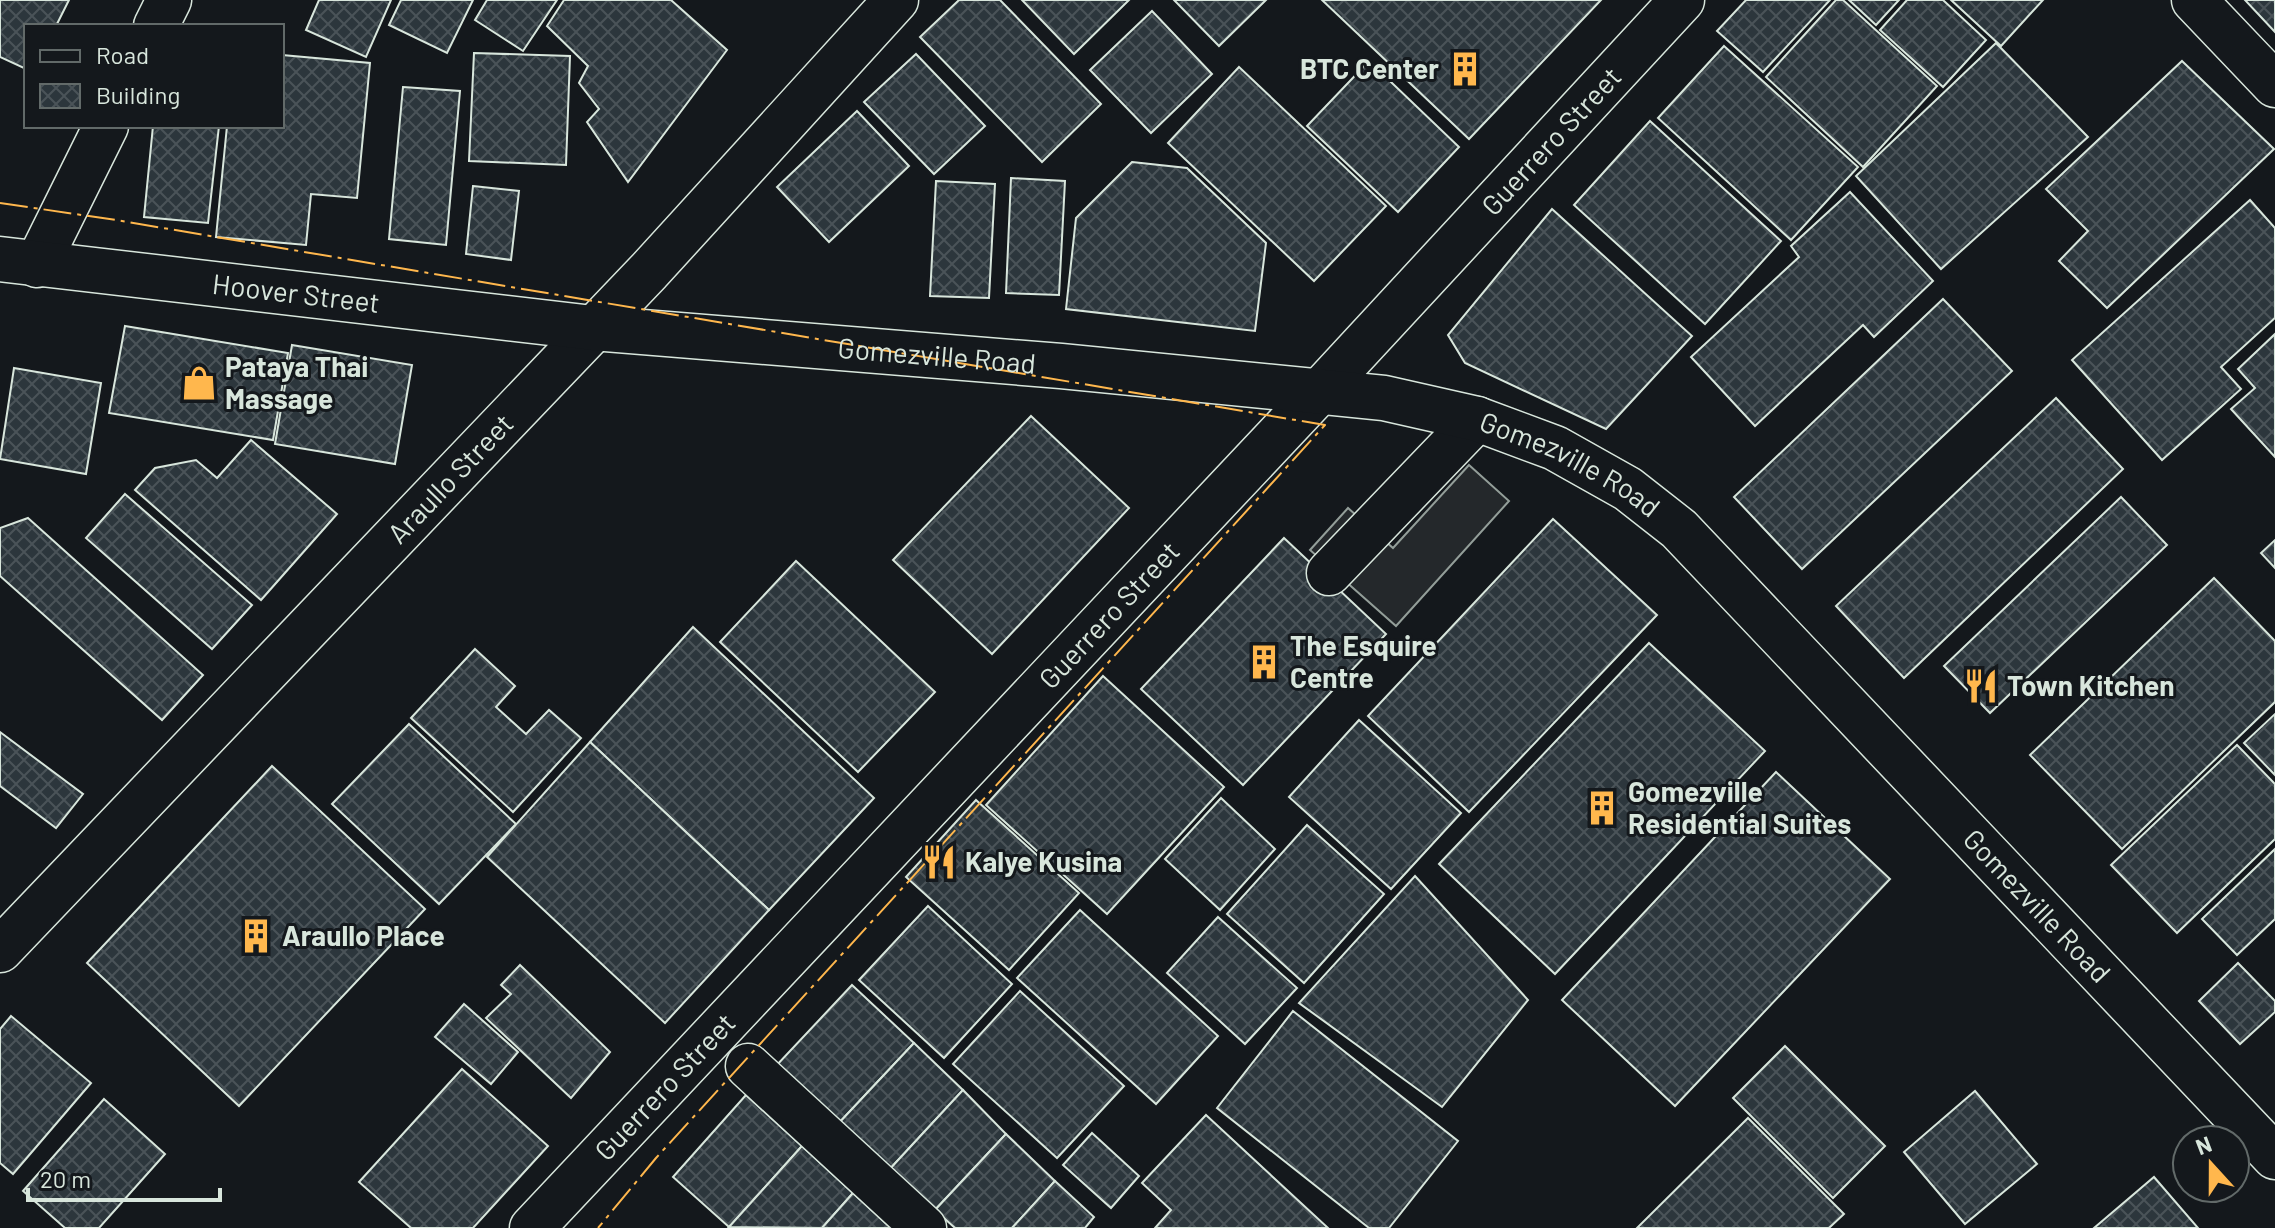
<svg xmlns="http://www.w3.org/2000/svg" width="2275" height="1228" font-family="Barlow,sans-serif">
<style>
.parking{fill:#24282b;stroke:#939e99;stroke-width:2}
.building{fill:url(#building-cross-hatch);stroke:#d8e6dc;stroke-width:2}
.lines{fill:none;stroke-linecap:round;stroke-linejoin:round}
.minor-casing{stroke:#d8e6dc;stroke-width:47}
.major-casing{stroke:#d8e6dc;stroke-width:47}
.minor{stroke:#14181c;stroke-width:44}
.major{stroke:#14181c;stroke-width:44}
.power{stroke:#ffb74d;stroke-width:2;stroke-dasharray:28 6 4 6;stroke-linecap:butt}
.labels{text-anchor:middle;stroke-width:6;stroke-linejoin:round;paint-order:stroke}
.poi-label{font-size:28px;font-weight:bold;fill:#d8e6dc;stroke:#14181c;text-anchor:start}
.street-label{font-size:28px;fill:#d8e6dc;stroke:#14181c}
</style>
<defs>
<pattern id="building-cross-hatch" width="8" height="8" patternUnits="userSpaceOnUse" patternTransform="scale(2)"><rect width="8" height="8" fill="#2c363c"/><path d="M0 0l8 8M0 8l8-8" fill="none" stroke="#4a5358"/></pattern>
</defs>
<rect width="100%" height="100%" fill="#14181c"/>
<polygon class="parking" points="1469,465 1509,501 1396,626 1310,550 1348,508 1393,548"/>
<g class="building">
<polygon points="0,0 69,0 56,26 26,26 26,69 0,57"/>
<polygon points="319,0 391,0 366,57 306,30"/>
<polygon points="401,0 473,0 447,53 389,25"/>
<polygon points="487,0 557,0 523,51 475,20"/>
<polygon points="564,0 671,0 727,50 628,182 587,122 599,109 579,83 588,66 547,26"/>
<polygon points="959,0 1000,0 1101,104 1042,162 920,37"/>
<polygon points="1022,0 1129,0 1074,54"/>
<polygon points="1174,0 1266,0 1219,46"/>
<polygon points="1322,0 1601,0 1469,139"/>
<polygon points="1746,0 1830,0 1763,72 1717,31"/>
<polygon points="1836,0 1843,0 1937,86 1863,167 1766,77"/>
<polygon points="1849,0 1899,0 1876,25"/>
<polygon points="1907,0 1943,0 1986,40 1943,87 1880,30"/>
<polygon points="1951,0 2043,0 2001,46"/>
<polygon points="2245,0 2275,0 2275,32"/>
<polygon points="1152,11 1212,74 1151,133 1090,70"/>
<polygon points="1996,43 2088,137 1941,269 1856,176"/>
<polygon points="1724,46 1858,167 1791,240 1658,118"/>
<polygon points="474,53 570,56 566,165 469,161"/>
<polygon points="916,54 985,126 934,174 864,102"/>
<polygon points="282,55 370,63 357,198 311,194 306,245 216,237 227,126 282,126"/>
<polygon points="1369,61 1459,147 1398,212 1307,126"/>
<polygon points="2182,61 2274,149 2107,308 2059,261 2088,231 2046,189"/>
<polygon points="1239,67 1386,206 1314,281 1168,143"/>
<polygon points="403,87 460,91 446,245 389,239"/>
<polygon points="857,111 909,166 829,242 777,187"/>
<polygon points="1650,121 1781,241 1705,324 1574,205"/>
<polygon points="153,126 219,126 208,223 144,217"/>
<polygon points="1132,162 1187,168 1266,243 1255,331 1066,309 1076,218"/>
<polygon points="1011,178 1065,181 1059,295 1006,293"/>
<polygon points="936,181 995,184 989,298 930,296"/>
<polygon points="473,186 519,191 511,260 466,254"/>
<polygon points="1850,192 1933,281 1874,337 1863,325 1755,426 1691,357 1799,257 1791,246"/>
<polygon points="2250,200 2275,228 2275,318 2221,367 2241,389 2162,460 2072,360"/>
<polygon points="1552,209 1692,336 1606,429 1465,363 1448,335"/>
<polygon points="1943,299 2012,371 1802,569 1734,497"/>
<polygon points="125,326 288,353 273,440 109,413"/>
<polygon points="2275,334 2275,457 2231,409 2255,388 2238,369"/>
<polygon points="292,345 412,365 395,464 275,444"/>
<polygon points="14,368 101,383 86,474 0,459"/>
<polygon points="2056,398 2123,469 1904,678 1836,606"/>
<polygon points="1031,416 1129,508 992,654 893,560"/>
<polygon points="251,440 337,514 261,600 135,490 155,468 196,460 217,478"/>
<polygon points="125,494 252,605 212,649 86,538"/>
<polygon points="2121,497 2167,545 1990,713 1944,666"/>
<polygon points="28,518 203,675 162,720 0,576 0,528"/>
<polygon points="1553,519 1657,615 1469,812 1368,716"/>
<polygon points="1284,538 1386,634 1243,785 1141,689"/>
<polygon points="2275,540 2275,568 2261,553"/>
<polygon points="796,561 935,692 858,772 720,642"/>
<polygon points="2214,578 2275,641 2275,702 2122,849 2030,755"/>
<polygon points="693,627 874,798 769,910 590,742"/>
<polygon points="1649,643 1765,751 1555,974 1439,864"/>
<polygon points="475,649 515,686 496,707 526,734 549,710 581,738 513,812 411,718"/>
<polygon points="1103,676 1224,787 1107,914 986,805"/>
<polygon points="2275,714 2275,775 2244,743"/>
<polygon points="1359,720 1461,813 1391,889 1289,797"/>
<polygon points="409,724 516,824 439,904 332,804"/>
<polygon points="0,732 83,794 56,828 0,786"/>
<polygon points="590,742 769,910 665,1023 487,857"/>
<polygon points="2237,745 2275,784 2275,839 2177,933 2111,865"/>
<polygon points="272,766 425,909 239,1106 87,963"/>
<polygon points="1776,772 1890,879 1675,1106 1562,1000"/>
<polygon points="1221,798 1275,849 1220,910 1165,859"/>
<polygon points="976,800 1079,893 1009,970 906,877"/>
<polygon points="1307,825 1384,894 1304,983 1227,914"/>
<polygon points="2275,849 2275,919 2237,955 2202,919"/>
<polygon points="1415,876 1528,1000 1442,1107 1299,1003"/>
<polygon points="928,906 1012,984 944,1058 859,980"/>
<polygon points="1080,910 1218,1036 1156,1104 1017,978"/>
<polygon points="1218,917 1297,988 1245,1044 1167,973"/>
<polygon points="2238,963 2275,1001 2275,1012 2240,1044 2199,1001"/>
<polygon points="520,965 610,1052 571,1098 486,1018 511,994 501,985"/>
<polygon points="852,985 914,1043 837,1125 775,1067"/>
<polygon points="1020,991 1124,1086 1057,1158 953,1064"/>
<polygon points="464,1004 518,1052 491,1084 435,1037"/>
<polygon points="1293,1011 1458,1141 1389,1228 1369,1228 1217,1108"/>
<polygon points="11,1016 91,1083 13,1174 0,1163 0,1029"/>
<polygon points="914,1043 963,1090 888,1171 837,1125"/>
<polygon points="1785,1046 1885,1146 1833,1198 1733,1098"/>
<polygon points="462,1069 548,1146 473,1228 411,1228 359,1182"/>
<polygon points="963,1090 1006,1134 935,1210 888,1171"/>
<polygon points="1975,1091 2037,1164 1965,1224 1904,1152"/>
<polygon points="746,1095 802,1146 729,1227 673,1177"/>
<polygon points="104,1099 165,1154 99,1228 65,1228 23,1191"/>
<polygon points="1206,1115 1328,1228 1155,1228 1171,1210 1142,1183"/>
<polygon points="1748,1118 1844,1214 1829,1228 1637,1228"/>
<polygon points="1092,1133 1139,1176 1111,1208 1063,1165"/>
<polygon points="1006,1134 1055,1181 1012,1228 955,1228 935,1210"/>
<polygon points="802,1146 853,1193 822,1228 729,1227"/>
<polygon points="2154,1177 2198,1228 2094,1228"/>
<polygon points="1055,1181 1094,1217 1085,1228 1012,1228"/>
<polygon points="853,1193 891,1228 822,1228"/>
</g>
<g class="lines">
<g class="minor-casing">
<g id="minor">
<polyline points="2194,0 2275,85"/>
<polyline points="156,26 169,0"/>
<polyline points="37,265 106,126"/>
<polyline points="1329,573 1477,419"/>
<path id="s1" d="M0,950L649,271L896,0"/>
<polyline points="748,1066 924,1228"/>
<path id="s2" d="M532,1228L1321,390L1682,0"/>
</g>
</g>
<g class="major-casing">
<g id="major">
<path id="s3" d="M0,259L593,328L1061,366L1384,398L1477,419L1555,448L1628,489L1679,529L2275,1157"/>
</g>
</g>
<use href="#minor" class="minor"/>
<use href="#major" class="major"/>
<polyline class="power" points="0,203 116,220 1325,425 656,1158 598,1228"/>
</g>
<defs>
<g id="building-bare" transform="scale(2.76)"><path d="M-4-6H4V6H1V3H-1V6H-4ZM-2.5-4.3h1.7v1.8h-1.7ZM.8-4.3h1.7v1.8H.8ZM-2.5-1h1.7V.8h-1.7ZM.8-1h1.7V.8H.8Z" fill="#ffb74d" stroke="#14181c" stroke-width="2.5" paint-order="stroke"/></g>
<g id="shop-bare" transform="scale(2.76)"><path d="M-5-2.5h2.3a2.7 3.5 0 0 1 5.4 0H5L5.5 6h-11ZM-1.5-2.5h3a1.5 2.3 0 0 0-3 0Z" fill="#ffb74d" stroke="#14181c" stroke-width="2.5" paint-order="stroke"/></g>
<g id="restaurant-bare" transform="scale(2.76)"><path d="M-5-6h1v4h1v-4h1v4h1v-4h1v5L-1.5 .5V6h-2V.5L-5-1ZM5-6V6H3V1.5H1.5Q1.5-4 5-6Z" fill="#ffb74d" stroke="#14181c" stroke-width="2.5" paint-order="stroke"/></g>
</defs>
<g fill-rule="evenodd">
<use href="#building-bare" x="1465" y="69"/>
<use href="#shop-bare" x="199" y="383"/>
<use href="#building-bare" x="1264" y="662"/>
<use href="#restaurant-bare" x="1981" y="686"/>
<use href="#building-bare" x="1602" y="808"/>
<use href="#restaurant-bare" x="939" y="862"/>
<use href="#building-bare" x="256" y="936"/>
</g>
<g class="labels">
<g class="poi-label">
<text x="1439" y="79" text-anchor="end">BTC Center</text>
<text x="225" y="377">Pataya Thai<tspan x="225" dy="32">Massage</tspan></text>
<text x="1290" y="656">The Esquire<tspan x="1290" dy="32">Centre</tspan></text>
<text x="2007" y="696">Town Kitchen</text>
<text x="1628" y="802">Gomezville<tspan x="1628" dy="32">Residential Suites</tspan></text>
<text x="965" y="872">Kalye Kusina</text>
<text x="282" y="946">Araullo Place</text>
</g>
<g class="street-label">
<text dy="10" stroke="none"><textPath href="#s2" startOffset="1490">Guerrero Street</textPath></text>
<text dy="10" stroke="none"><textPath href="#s3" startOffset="298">Hoover Street</textPath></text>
<text dy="10" stroke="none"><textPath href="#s3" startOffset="942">Gomezville Road</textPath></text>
<text dy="10" stroke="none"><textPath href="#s3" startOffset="1590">Gomezville Road</textPath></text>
<text dy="10" stroke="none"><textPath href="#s1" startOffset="652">Araullo Street</textPath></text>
<text dy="10" stroke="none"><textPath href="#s2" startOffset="842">Guerrero Street</textPath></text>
<text dy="10" stroke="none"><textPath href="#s3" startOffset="2238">Gomezville Road</textPath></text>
<text dy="10" stroke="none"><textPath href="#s2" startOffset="194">Guerrero Street</textPath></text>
</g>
</g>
<rect x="24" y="24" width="260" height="104" fill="#14181c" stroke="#626a69" stroke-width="2"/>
<rect x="40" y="50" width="40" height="12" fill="#14181c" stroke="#626a69" stroke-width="2"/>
<text x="96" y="64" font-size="24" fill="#d8e6dc">Road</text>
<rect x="40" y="84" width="40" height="24" fill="url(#building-cross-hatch)" stroke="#626a69" stroke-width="2"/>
<text x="96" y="104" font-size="24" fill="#d8e6dc">Building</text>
<g transform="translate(2211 1164) rotate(339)"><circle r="38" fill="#14181c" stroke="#626a69" stroke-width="2"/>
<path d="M0-6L14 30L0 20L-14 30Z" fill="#ffb74d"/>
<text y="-12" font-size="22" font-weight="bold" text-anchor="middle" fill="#d8e6dc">N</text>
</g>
<path d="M28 1188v12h192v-12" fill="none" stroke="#d8e6dc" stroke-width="4"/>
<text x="40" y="1188" font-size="24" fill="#d8e6dc" stroke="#14181c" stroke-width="6" paint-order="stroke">20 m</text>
</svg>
